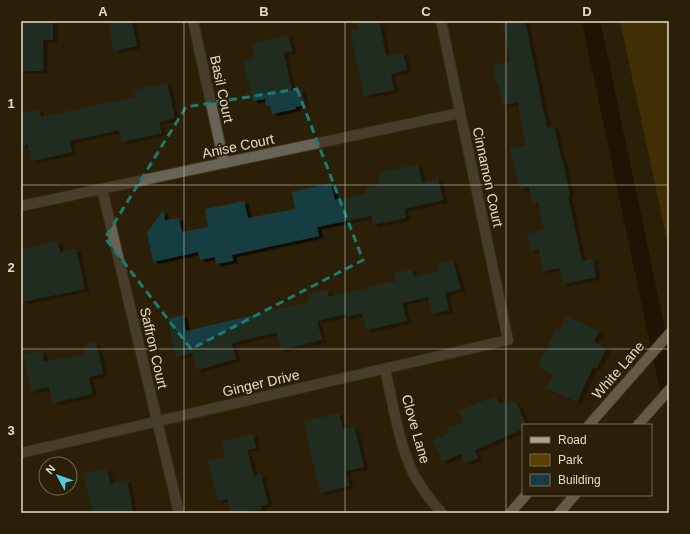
<svg xmlns="http://www.w3.org/2000/svg" width="690" height="534" font-family="Helvetica,sans-serif">
<style>
.green{fill:#5a4002}
.lines{fill:none;stroke-linecap:round;stroke-linejoin:round}
.canal{stroke:#110800;stroke-width:18}
.building{fill:#183c42;filter:url(#shadow)}
.minor-casing{stroke:#453923;stroke-width:12}
.major-casing{stroke:#453923;stroke-width:12}
.minor{stroke:#686257;stroke-width:10}
.major{stroke:#b0a38c;stroke-width:10}
.marked{fill:none;stroke:#1a7b73;stroke-width:3;stroke-dasharray:8 5;stroke-linejoin:round}
.grid{fill:none;stroke:#e3dbcd;stroke-width:1;stroke-opacity:0.55}
.labels{text-anchor:middle;stroke-width:3.5;stroke-linejoin:round;paint-order:stroke}
.street-label{font-size:14px;fill:#e3dbcd;stroke:#2b1f07}
.neatline{fill:none;stroke:#e3dbcd;stroke-width:1.5}
.grid-label{font-size:13px;text-anchor:middle;font-weight:bold;fill:#e3dbcd}
</style>
<defs>
<filter id="shadow"><feDropShadow dx="4.5" dy="2.5" stdDeviation="0" flood-color="#0009"/></filter>
</defs>
<rect width="100%" height="100%" fill="#2b1f07"/>
<polygon class="green" points="620,21 669,21 669,249"/>
<g class="lines">
<polyline class="canal" points="591,21 669,391"/>
</g>
<g class="building">
<polygon points="25,21 53,21 53,40 43,40 43,71 21,71 21,23 25,23"/>
<polygon points="108,21 132,21 137,46 114,51"/>
<polygon points="356,21 379,21 386,56 403,52 407,70 391,74 394,90 364,96 350,31 358,30"/>
<polygon points="502,21 525,21 547,128 554,126 562,162 563,161 570,195 568,196 582,261 593,259 596,277 563,284 560,268 543,271 539,249 531,251 527,234 544,230 538,202 533,203 529,187 520,189 510,149 526,146 518,102 502,105 498,83 496,83 493,65 510,62"/>
<polygon points="288,35 292,51 284,53 292,91 301,89 305,105 295,107 296,109 272,114 270,105 266,106 265,99 253,101 243,61 255,58 252,43"/>
<polygon points="167,83 175,118 159,122 162,133 122,142 119,130 70,141 72,152 32,161 28,144 21,146 21,113 39,109 41,117 136,97 134,90"/>
<polygon points="418,164 422,182 438,178 443,200 404,209 406,218 373,225 371,216 317,227 319,236 232,255 233,261 216,264 215,257 200,260 198,252 153,262 147,233 163,210 165,220 179,218 182,232 208,227 205,209 244,201 248,218 295,209 292,192 331,183 335,200 366,194 365,189 380,184 378,173"/>
<polygon points="58,241 60,252 76,249 85,289 21,302 21,249"/>
<polygon points="453,260 461,289 445,293 449,310 432,314 428,297 402,303 407,321 366,330 362,313 347,317 346,314 317,321 322,340 281,350 277,332 232,343 236,359 197,370 192,353 176,357 168,319 183,315 186,331 309,302 308,294 327,290 329,297 396,281 394,274 412,269 413,277 439,271 437,263"/>
<polygon points="566,316 599,331 594,342 606,348 597,368 593,367 577,402 546,388 553,374 538,367 556,330 560,331"/>
<polygon points="96,342 103,374 89,377 92,394 53,403 49,387 31,391 23,355 42,351 44,362 85,354 83,345"/>
<polygon points="496,396 500,404 505,402 506,405 515,401 517,406 518,405 526,425 523,425 523,429 475,450 478,458 465,463 461,454 442,462 433,440 449,433 447,428 464,422 459,411"/>
<polygon points="339,413 343,429 354,426 364,467 346,471 349,486 320,493 304,422"/>
<polygon points="253,434 256,448 247,450 254,476 261,474 268,504 261,506 262,509 244,513 231,513 227,499 218,501 208,461 225,457 221,442"/>
<polygon points="107,468 110,484 127,480 133,513 93,513 83,474"/>
</g>
<g class="lines">
<g class="minor-casing">
<g id="minor">
<polyline points="193,21 224,163"/>
<polyline points="102,189 179,513"/>
<polyline points="21,206 460,113"/>
<path d="M385,369C393,403 398,441 413,473C421,488 431,501 442,513"/>
<polyline points="21,453 508,340 441,21"/>
</g>
</g>
<g class="major-casing">
<g id="major">
<polyline points="589,425 669,334"/>
<polyline points="638,425 669,390"/>
<polyline points="510,513 526,495"/>
<polyline points="559,513 575,495"/>
</g>
</g>
<use href="#minor" class="minor"/>
<use href="#major" class="major"/>
</g>
<path d="M0 0H690V534H0ZM297,89L363,260L191,349L105,238L186,107Z" fill="#2b1f07" fill-opacity=".55" fill-rule="evenodd"/>
<path class="marked" d="M297,89L363,260L191,349L105,238L186,107Z"/>
<path class="grid" d="M184,21V513M345,21V513M506,21V513M21,185H669M21,349H669"/>
<g class="labels">
<g class="street-label">
<text transform="translate(222 89) rotate(78)" y="5">Basil Court</text>
<text transform="translate(238 146) rotate(-12)" y="5">Anise Court</text>
<text transform="translate(488 177) rotate(78)" y="5">Cinnamon Court</text>
<text transform="translate(154 348) rotate(77)" y="5">Saffron Court</text>
<text transform="translate(618 370) rotate(-49)" y="5">White Lane</text>
<text transform="translate(261 383) rotate(-13)" y="5">Ginger Drive</text>
<text transform="translate(416 429) rotate(74)" y="5">Clove Lane</text>
</g>
</g>
<rect width="690" height="534" fill="none" stroke="#2b1f07" stroke-width="44"/>
<rect x="522" y="424" width="130" height="72" fill="#2b1f07" stroke="#756a56"/>
<rect x="530" y="437" width="20" height="6" fill="#b0a38c" stroke="#756a56"/>
<text x="558" y="444" font-size="12" fill="#e3dbcd">Road</text>
<rect x="530" y="454" width="20" height="12" fill="#5a4002" stroke="#756a56"/>
<text x="558" y="464" font-size="12" fill="#e3dbcd">Park</text>
<rect x="530" y="474" width="20" height="12" fill="#183c42" stroke="#756a56"/>
<text x="558" y="484" font-size="12" fill="#e3dbcd">Building</text>
<g transform="translate(58 476) rotate(311)"><circle r="19" fill="#2b1f07" stroke="#756a56"/>
<path d="M0-3L7 15L0 10L-7 15Z" fill="#54cadc"/>
<text y="-6" font-size="11" font-weight="bold" text-anchor="middle" fill="#e3dbcd">N</text>
</g>
<rect x="22" y="22" width="646" height="490" class="neatline"/>
<g class="grid-label">
<text x="103" y="16">A</text>
<text x="264" y="16">B</text>
<text x="426" y="16">C</text>
<text x="587" y="16">D</text>
<text x="11" y="108">1</text>
<text x="11" y="272">2</text>
<text x="11" y="435">3</text>
</g>
</svg>
